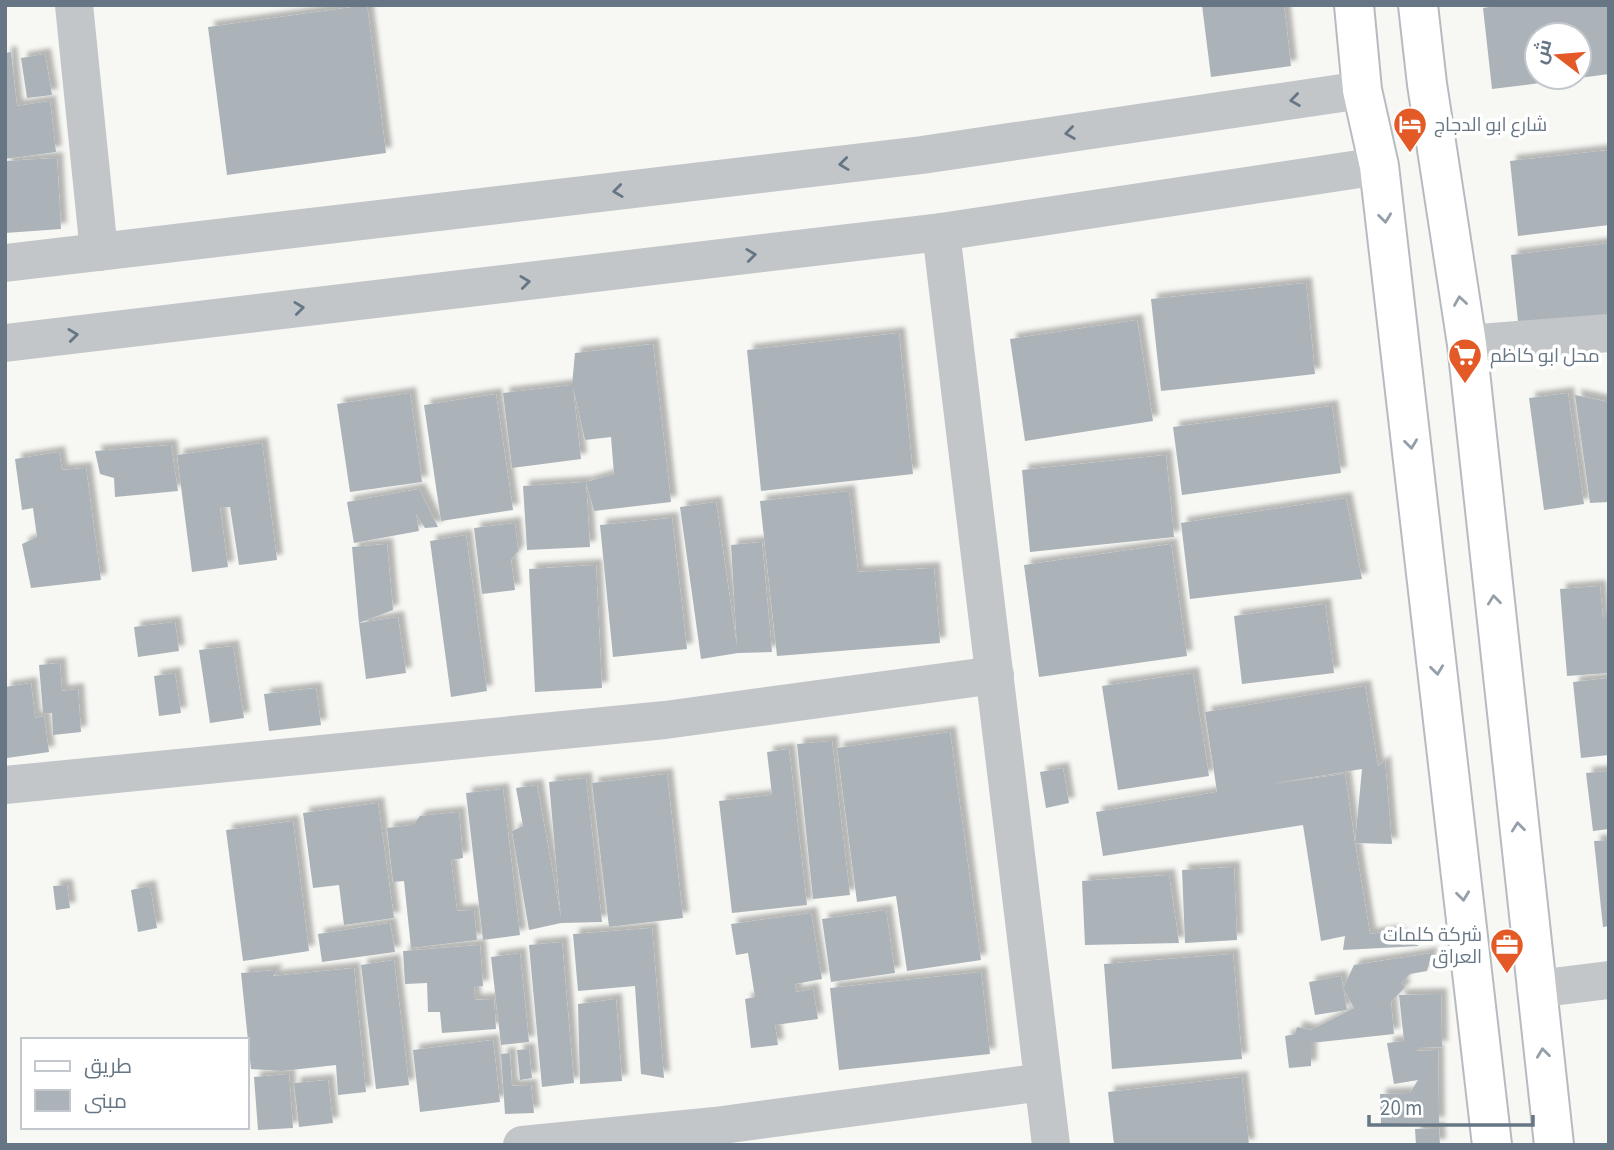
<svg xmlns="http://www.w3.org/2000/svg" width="1614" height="1150" font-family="'Source Sans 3',Cairo,sans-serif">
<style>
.building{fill:#abb3b9;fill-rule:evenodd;filter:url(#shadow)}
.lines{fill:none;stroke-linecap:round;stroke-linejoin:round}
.secondary-casing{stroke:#b6bbc0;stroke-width:42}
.street{stroke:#c2c6c9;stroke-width:38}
.secondary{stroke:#fff;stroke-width:38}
.oneway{stroke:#667685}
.oneway2{stroke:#949faa}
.labels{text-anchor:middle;stroke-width:7;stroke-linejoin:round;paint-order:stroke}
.poi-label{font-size:19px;fill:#667685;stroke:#fff;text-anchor:start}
</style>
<defs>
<filter id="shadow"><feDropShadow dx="6" dy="-6" stdDeviation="2" flood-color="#0004"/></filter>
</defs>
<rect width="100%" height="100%" fill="#f7f7f4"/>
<g class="building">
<polygon points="367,5 386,153 227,175 208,27"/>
<polygon points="1202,5 1284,5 1291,66 1211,77"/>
<polygon points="1502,5 1609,5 1609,74 1579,78 1579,35 1537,35 1537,77 1572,79 1492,89 1483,8"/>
<polygon points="11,52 17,106 50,101 56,152 5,159 5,53"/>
<polygon points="45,54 52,95 27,98 21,58"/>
<polygon points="1609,150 1609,225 1518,236 1510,161"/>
<polygon points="57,158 61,229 5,233 5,161"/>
<polygon points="1609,243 1609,320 1519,331 1511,255"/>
<polygon points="1306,283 1315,374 1161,391 1151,299"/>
<polygon points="1137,320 1153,421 1025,441 1010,339"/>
<polygon points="899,333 913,474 761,491 747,350"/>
<polygon points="653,344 671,502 594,511 586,482 614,474 611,437 585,440 573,387 581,459 512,468 503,393 572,385 575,353"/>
<polygon points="410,393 422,482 350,492 337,404"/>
<polygon points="1568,393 1584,504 1544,510 1529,398"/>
<polygon points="496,394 513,510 441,521 424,405"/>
<polygon points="1575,395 1609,402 1609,502 1590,503"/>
<polygon points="1332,406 1341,473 1182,495 1173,427"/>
<polygon points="262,443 277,560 239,565 230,507 220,508 228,567 192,572 177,455"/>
<polygon points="171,445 178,491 115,497 114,478 100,474 95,451"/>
<polygon points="59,452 62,470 86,468 101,580 31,588 22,544 37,537 33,508 22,510 15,459"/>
<polygon points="1166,455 1174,537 1030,552 1022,470"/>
<polygon points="586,482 590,547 527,550 523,486"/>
<polygon points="419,489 438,527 425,528 416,514 419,531 354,543 347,502"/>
<polygon points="849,491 858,572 934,568 940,643 777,656 760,501"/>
<polygon points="1346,498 1362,579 1190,599 1181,523"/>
<polygon points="716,502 737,647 731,545 762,542 772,652 738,653 701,659 680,507"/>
<polygon points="672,518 687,649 613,657 600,525"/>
<polygon points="515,523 518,551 511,560 515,590 482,594 474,528"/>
<polygon points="466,535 487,691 451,697 430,541"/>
<polygon points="387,544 393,610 359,623 352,547"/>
<polygon points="1171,544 1187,656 1039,677 1024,565"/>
<polygon points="596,565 602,688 535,692 529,569"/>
<polygon points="1600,586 1603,619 1609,619 1609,673 1567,676 1560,589"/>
<polygon points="1325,604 1334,673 1242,684 1234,616"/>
<polygon points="398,617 406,673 366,679 359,623"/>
<polygon points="175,622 179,651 138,657 134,627"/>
<polygon points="233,646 244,718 210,723 199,650"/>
<polygon points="60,663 62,691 78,689 81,732 53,735 52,713 43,713 39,665"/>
<polygon points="175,673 181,713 159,716 154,676"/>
<polygon points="1193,673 1209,776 1118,790 1102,686"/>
<polygon points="1609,678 1609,755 1581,758 1573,682"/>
<polygon points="31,683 35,718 44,716 49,752 7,758 5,687"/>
<path d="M1365,686L1378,766L1385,761L1392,844L1355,843L1370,934L1393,931L1419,946L1343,950L1345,936L1321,941L1303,825L1103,856L1096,812L1217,792L1205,712ZM1362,769L1355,843L1345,774L1270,784Z"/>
<polygon points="316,688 321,725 269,731 264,694"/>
<polygon points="950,732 981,960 907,971 896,896 857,902 837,748"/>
<polygon points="832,741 850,895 813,899 797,744"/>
<polygon points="789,749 807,905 732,913 719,801 772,795 767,752"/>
<polygon points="1063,768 1069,803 1046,808 1040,772"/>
<polygon points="1609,771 1609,829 1593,831 1586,773"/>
<polygon points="667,774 683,918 609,927 592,783"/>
<polygon points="586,778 602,922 561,923 529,930 512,831 523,826 516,788 537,785 561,918 549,782"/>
<polygon points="503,789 520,935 483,940 466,793"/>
<polygon points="378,803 394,918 344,925 339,885 313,888 303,813"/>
<polygon points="459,812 463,858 451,860 457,911 474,910 477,940 411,948 404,881 393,882 387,828 413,825 420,816"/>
<polygon points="293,821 309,951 243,961 226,830"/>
<polygon points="1609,840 1609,926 1603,927 1594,841"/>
<polygon points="1234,867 1237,940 1185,943 1182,870"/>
<polygon points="1169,875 1179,943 1085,945 1082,881"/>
<polygon points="67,885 70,908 56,910 53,886"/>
<polygon points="150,886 157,928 138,932 131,890"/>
<polygon points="886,910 895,973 831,982 822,919"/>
<polygon points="811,913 822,979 795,984 796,992 813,989 818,1019 775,1025 778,1045 751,1048 745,999 755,997 748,953 736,955 731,924"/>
<polygon points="390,923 395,952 322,962 318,934"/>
<polygon points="652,928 664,1078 641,1074 635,986 578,991 573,934"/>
<polygon points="562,942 574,1083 542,1087 529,945"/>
<polygon points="480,945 483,986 474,987 475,1000 494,999 496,1029 442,1033 440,1012 428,1012 427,983 405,984 403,951"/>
<polygon points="520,953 529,1042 501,1045 491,957"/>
<polygon points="1432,953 1427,971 1410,974 1401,983 1405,987 1391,1002 1394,1034 1311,1043 1311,1066 1289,1068 1285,1036 1295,1034 1297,1027 1311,1030 1354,1008 1343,988 1354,965"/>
<polygon points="1233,954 1242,1059 1112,1069 1104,964"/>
<polygon points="394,960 409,1085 376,1089 361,965"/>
<polygon points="354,968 366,1092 338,1095 336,1065 282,1071 251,1069 241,973 277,970 273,976"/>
<polygon points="981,972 990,1054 839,1070 830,988"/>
<polygon points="1341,976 1347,1010 1315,1015 1309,982"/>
<polygon points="1441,994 1442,1047 1417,1048 1417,1051 1438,1050 1439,1123 1381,1124 1380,1094 1410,1093 1418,1080 1394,1084 1387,1043 1404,1041 1399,995"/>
<polygon points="616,999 622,1081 580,1084 578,1004"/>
<polygon points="493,1040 500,1102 420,1112 413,1050"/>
<polygon points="529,1049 532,1078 520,1080 517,1050"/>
<polygon points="510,1053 512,1086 531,1085 534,1113 505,1114 501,1054"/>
<polygon points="289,1074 293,1128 258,1130 254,1077"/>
<polygon points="1242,1077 1249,1145 1114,1145 1108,1092"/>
<polygon points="328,1080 333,1123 299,1127 294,1083"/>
<polygon points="1439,1128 1440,1145 1416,1145 1415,1129"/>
</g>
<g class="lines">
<g class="secondary-casing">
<g id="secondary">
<polyline points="1354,5 1362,90 1379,166 1492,1145"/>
<polyline points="1418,5 1427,84 1467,344 1554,1145"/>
</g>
</g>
<g class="street">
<polyline points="74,5 99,252"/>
<polyline points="941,232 1051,1145"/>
<polyline points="5,263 922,155 1362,90"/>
<polyline points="5,343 941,232 1379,166"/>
<polyline points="1467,344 1609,333"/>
<polyline points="5,785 665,720 995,675"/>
<polyline points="1536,989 1609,980"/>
<polyline points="522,1145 715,1126 1043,1082"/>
</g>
<use href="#secondary" class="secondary"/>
</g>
<defs><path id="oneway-chevron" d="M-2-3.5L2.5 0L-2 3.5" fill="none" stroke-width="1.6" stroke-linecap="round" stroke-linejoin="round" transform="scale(1.75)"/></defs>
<g class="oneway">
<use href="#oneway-chevron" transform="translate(1295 100) rotate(172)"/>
<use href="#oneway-chevron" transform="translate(1070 133) rotate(172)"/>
<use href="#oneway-chevron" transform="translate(844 164) rotate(173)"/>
<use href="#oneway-chevron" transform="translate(618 191) rotate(173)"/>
<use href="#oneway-chevron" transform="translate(751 255) rotate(-7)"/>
<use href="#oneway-chevron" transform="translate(525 282) rotate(-7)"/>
<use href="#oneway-chevron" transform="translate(299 308) rotate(-7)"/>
<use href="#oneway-chevron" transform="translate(73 335) rotate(-7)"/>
</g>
<g class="oneway2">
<use href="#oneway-chevron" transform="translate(1385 218) rotate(83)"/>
<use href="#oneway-chevron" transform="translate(1460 301) rotate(-99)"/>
<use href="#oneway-chevron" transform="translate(1411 444) rotate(83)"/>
<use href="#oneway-chevron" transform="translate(1494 600) rotate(-96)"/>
<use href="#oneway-chevron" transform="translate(1437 670) rotate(83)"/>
<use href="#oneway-chevron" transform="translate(1518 827) rotate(-96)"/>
<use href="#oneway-chevron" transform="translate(1463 896) rotate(83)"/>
<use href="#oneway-chevron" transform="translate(1543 1053) rotate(-97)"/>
</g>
<defs>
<g id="hotel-pin" transform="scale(1.75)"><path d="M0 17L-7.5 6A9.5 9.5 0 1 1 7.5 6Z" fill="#e35a27" stroke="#fff"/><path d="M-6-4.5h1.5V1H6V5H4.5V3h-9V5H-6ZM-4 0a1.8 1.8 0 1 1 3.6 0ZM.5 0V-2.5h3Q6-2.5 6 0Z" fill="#fff"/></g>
<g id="supermarket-pin" transform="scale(1.75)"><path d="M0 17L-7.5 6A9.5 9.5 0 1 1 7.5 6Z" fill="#e35a27" stroke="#fff"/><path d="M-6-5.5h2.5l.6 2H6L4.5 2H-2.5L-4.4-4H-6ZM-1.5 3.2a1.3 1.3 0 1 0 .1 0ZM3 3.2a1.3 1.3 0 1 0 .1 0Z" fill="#fff"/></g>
<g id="office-pin" transform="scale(1.75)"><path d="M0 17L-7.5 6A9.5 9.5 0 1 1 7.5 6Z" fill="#e35a27" stroke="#fff"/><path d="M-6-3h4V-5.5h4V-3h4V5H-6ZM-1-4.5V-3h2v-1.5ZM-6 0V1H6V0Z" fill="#fff"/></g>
</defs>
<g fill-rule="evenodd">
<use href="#hotel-pin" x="1410" y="124"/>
<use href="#supermarket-pin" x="1465" y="355"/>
<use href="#office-pin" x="1507" y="945"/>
</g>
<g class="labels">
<g class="poi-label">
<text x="1434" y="131">شارع ابو الدجاج</text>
<text x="1490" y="362">محل ابو كاظم</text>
<text x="1482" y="941" text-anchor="end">شركة كلمات<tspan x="1482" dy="22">العراق</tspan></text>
</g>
</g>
<rect width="1614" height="1150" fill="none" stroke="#667685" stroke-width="14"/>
<rect x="21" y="1038" width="228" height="91" fill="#ffffff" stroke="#c2c8ce" stroke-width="2"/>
<rect x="35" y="1061" width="35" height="10" fill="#ffffff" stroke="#c2c8ce" stroke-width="2"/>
<text x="84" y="1073" font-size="21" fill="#667685">طريق</text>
<rect x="35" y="1090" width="35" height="21" fill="#abb3b9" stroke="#c2c8ce" stroke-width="2"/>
<text x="84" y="1108" font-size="21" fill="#667685">مبنى</text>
<g transform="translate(1558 56) rotate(286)"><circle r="33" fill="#ffffff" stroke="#c2c8ce" stroke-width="2"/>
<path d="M0-5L12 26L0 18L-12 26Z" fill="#e35a27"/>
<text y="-10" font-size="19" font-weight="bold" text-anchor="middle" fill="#667685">ش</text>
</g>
<path d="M1369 1115v10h164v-10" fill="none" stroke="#667685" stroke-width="3.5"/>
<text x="1380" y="1115" font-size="21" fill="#667685" stroke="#ffffff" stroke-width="5" paint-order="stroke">20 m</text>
</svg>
